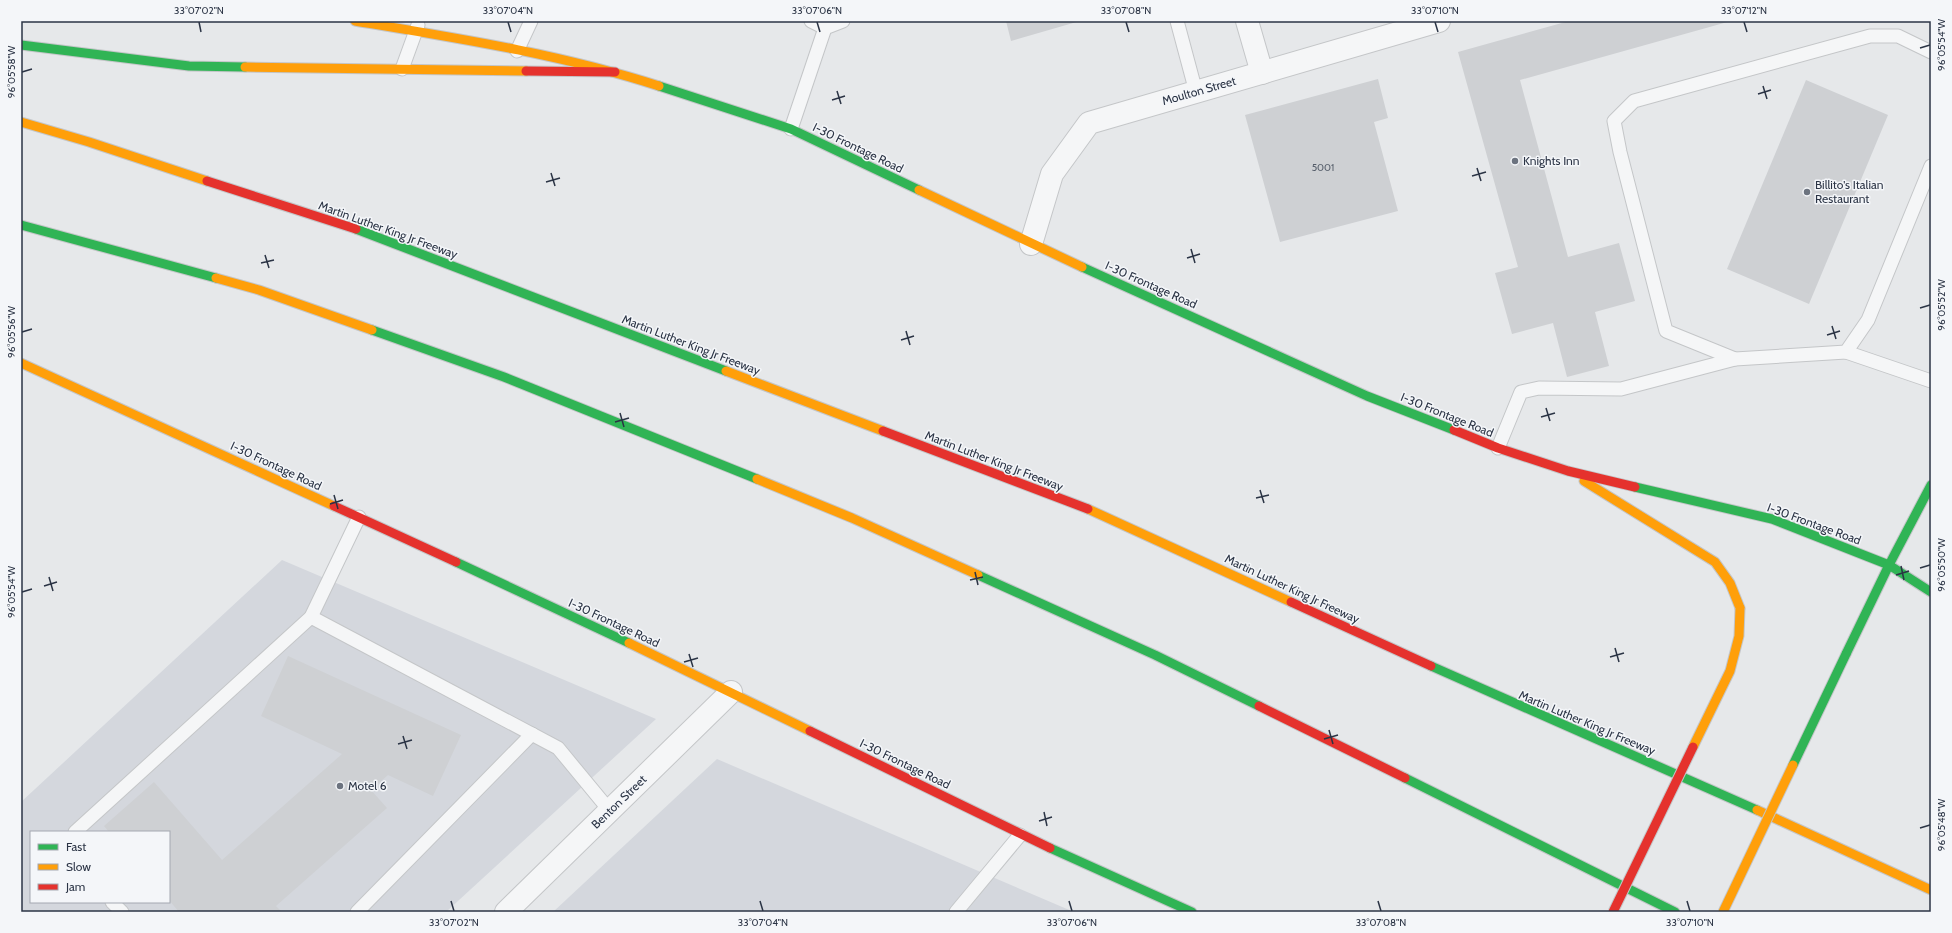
<svg xmlns="http://www.w3.org/2000/svg" width="1952" height="933" font-family="Cabin,sans-serif">
<style>
.built{fill:#d4d7dd;fill-rule:evenodd}
.building{fill:#ced0d3}
.lines{fill:none;stroke-linecap:round;stroke-linejoin:round}
.lane-casing{stroke:#c4c6c8;stroke-width:15}
.street-casing{stroke:#c4c6c8;stroke-width:24}
.fast-casing{stroke:#c4c6c8;stroke-width:11}
.slow-casing{stroke:#c4c6c8;stroke-width:11}
.jam-casing{stroke:#c4c6c8;stroke-width:11}
.lane{stroke:#f5f6f7;stroke-width:13}
.street{stroke:#f5f6f7;stroke-width:22}
.fast{stroke:#30b455;stroke-width:9}
.slow{stroke:#ff9f0a;stroke-width:9}
.jam{stroke:#e5322d;stroke-width:9}
.fast-bridge-casing{stroke:#c4c6c8;stroke-width:11;stroke-linecap:butt}
.slow-bridge-casing{stroke:#c4c6c8;stroke-width:11;stroke-linecap:butt}
.jam-bridge-casing{stroke:#c4c6c8;stroke-width:11;stroke-linecap:butt}
.fast-bridge{stroke:#30b455;stroke-width:9}
.slow-bridge{stroke:#ff9f0a;stroke-width:9}
.jam-bridge{stroke:#e5322d;stroke-width:9}
.ticks{fill:none;stroke:#2b3445;stroke-width:1.5}
.poi-dot{fill:#6c737f;stroke:#f4f6f9;stroke-width:1.5}
.labels{text-anchor:middle;stroke-width:3;stroke-linejoin:round;paint-order:stroke}
.number-label{font-size:10px;fill:#545c69}
.street-label{font-size:12px;fill:#2b3445;stroke:#f4f6f9}
.poi-label{font-size:12px;fill:#2b3445;stroke:#f4f6f9;text-anchor:start}
.neatline{fill:none;stroke:#2b3445;stroke-width:1.5}
.ticks-label{font-size:10px;text-anchor:middle;fill:#2b3445}
</style>
<rect width="100%" height="100%" fill="#e6e8ea"/>
<g class="built">
<path d="M282,560L656,719L446,912H21V802ZM31,832H169V902H31Z"/>
<polygon points="717,759 1074,912 553,912"/>
</g>
<g class="building">
<polygon points="1006,21 1080,21 1011,41"/>
<polygon points="1569,21 1731,21 1520,80 1568,257 1619,243 1635,301 1595,312 1609,366 1567,377 1553,323 1512,334 1495,273 1518,267 1458,52"/>
<polygon points="1378,79 1388,118 1374,122 1398,211 1280,242 1245,115"/>
<polygon points="1806,80 1888,115 1809,304 1727,269"/>
<polygon points="288,656 461,735 433,796 388,775 371,790 387,808 276,906 282,912 179,912 169,900 169,832 109,832 104,826 154,782 222,860 342,754 261,716"/>
</g>
<g class="lines">
<g class="lane-casing">
<g id="lane">
<polyline points="811,21 825,28"/>
<polyline points="1177,21 1196,92"/>
<polyline points="517,51 531,21"/>
<polyline points="1931,52 1898,36 1870,36 1634,101 1614,121 1620,152 1666,331 1735,359 1846,352 1868,320 1931,166"/>
<polyline points="402,69 418,25"/>
<polyline points="791,129 825,28 843,21"/>
<polyline points="1846,352 1931,381"/>
<polyline points="1498,448 1521,392 1539,388 1621,389 1735,359"/>
<polyline points="311,617 558,748 610,811"/>
<polyline points="75,832 311,617 359,517"/>
<polyline points="112,902 122,912"/>
<polyline points="357,912 532,734"/>
<polyline points="956,912 1020,835"/>
</g>
</g>
<g class="street-casing">
<g id="street">
<polyline points="1247,21 1262,73"/>
<polyline points="1031,244 1052,174 1089,123 1439,21"/>
<polyline points="506,912 731,692"/>
</g>
</g>
<g class="fast-casing">
<g id="fast">
<polyline points="21,45 189,66 245,67"/>
<polyline points="659,86 791,129 919,190"/>
<polyline points="21,225 216,278"/>
<polyline points="356,229 726,371"/>
<polyline points="1082,267 1367,396 1454,430"/>
<polyline points="372,330 504,377 757,479"/>
<polyline points="1635,487 1772,519 1889,565 1931,592"/>
<polyline points="456,562 629,643"/>
<polyline points="978,575 1155,655 1259,706"/>
<polyline points="1846,654 1889,565 1931,485"/>
<polyline points="1431,666 1757,810"/>
<polyline points="1405,778 1675,912"/>
<polyline points="1050,848 1192,912"/>
</g>
</g>
<g class="slow-casing">
<g id="slow">
<path d="M355,21C457,38 560,54 659,86"/>
<polyline points="245,67 526,71"/>
<polyline points="21,122 89,142 207,181"/>
<polyline points="919,190 1082,267"/>
<polyline points="216,278 259,290 372,330"/>
<polyline points="21,363 334,506"/>
<polyline points="726,371 883,431"/>
<polyline points="757,479 852,518 978,575"/>
<polyline points="1584,481 1715,562 1730,583 1740,608"/>
<polyline points="1088,509 1291,602"/>
<polyline points="629,643 810,731"/>
<polyline points="1757,810 1931,890"/>
</g>
</g>
<g class="jam-casing">
<g id="jam">
<polyline points="526,71 615,72"/>
<polyline points="207,181 356,229"/>
<polyline points="1454,430 1498,448 1568,471 1635,487"/>
<polyline points="883,431 1088,509"/>
<polyline points="334,506 456,562"/>
<polyline points="1291,602 1431,666"/>
<polyline points="1259,706 1405,778"/>
<polyline points="810,731 1050,848"/>
</g>
</g>
<use href="#lane" class="lane"/>
<use href="#street" class="street"/>
<use href="#fast" class="fast"/>
<use href="#slow" class="slow"/>
<use href="#jam" class="jam"/>
<g class="fast-bridge-casing">
<polyline id="fast-bridge" points="1793,765 1846,654"/>
</g>
<g class="slow-bridge-casing">
<g id="slow-bridge">
<polyline points="1693,747 1730,671 1739,636 1740,608"/>
<polyline points="1723,912 1793,765"/>
</g>
</g>
<g class="jam-bridge-casing">
<polyline id="jam-bridge" points="1613,912 1693,747"/>
</g>
<use href="#fast-bridge" class="fast-bridge"/>
<use href="#slow-bridge" class="slow-bridge"/>
<use href="#jam-bridge" class="jam-bridge"/>
</g>
<path class="ticks" d="M199,22L201,32M508,22L511,32M817,22L820,32M1126,22L1129,32M1435,22L1438,32M1744,22L1747,32M1920,48L1930,45M22,72L32,69M1763,86L1767,99M837,91L841,104M1758,94L1771,90M832,100L845,96M1477,168L1481,181M551,173L555,186M1472,176L1486,172M546,182L560,178M1191,249L1195,263M265,255L269,268M1187,258L1200,254M261,263L274,260M1920,308L1930,305M1832,326L1836,339M906,331L910,345M22,332L32,329M1827,335L1840,331M901,340L914,336M1546,408L1550,421M620,413L624,427M1541,417L1555,413M615,422L629,418M1260,490L1264,503M334,495L338,509M1256,498L1269,495M330,504L343,500M1901,566L1904,580M1920,568L1930,565M975,572L978,585M1896,575L1909,571M49,577L53,591M970,580L983,577M44,586L57,582M22,592L32,589M1615,648L1619,662M689,654L693,667M1610,657L1624,653M684,662L698,658M1329,730L1333,744M403,736L407,749M1324,739L1338,735M398,744L412,740M1044,812L1047,826M1039,821L1052,817M1920,828L1930,825M451,901L454,911M760,901L763,911M1069,901L1072,911M1378,901L1381,911M1687,901L1690,911"/>
<g class="poi-dot">
<circle cx="1515" cy="161" r="4"/>
<circle cx="1807" cy="192" r="4"/>
<circle cx="340" cy="786" r="4"/>
</g>
<g class="labels">
<g class="number-label">
<text x="1323" y="171">5001</text>
</g>
<g class="street-label">
<text transform="translate(1199 91) rotate(-16)" y="4">Moulton Street</text>
<text transform="translate(858 148) rotate(26)" y="4">I-30 Frontage Road</text>
<text transform="translate(388 230) rotate(20)" y="4">Martin Luther King Jr Freeway</text>
<text transform="translate(1151 285) rotate(24)" y="4">I-30 Frontage Road</text>
<text transform="translate(691 345) rotate(21)" y="4">Martin Luther King Jr Freeway</text>
<text transform="translate(1447 415) rotate(22)" y="4">I-30 Frontage Road</text>
<text transform="translate(994 461) rotate(21)" y="4">Martin Luther King Jr Freeway</text>
<text transform="translate(276 466) rotate(25)" y="4">I-30 Frontage Road</text>
<text transform="translate(1814 524) rotate(20)" y="4">I-30 Frontage Road</text>
<text transform="translate(1292 589) rotate(25)" y="4">Martin Luther King Jr Freeway</text>
<text transform="translate(614 623) rotate(25)" y="4">I-30 Frontage Road</text>
<text transform="translate(1587 723) rotate(23)" y="4">Martin Luther King Jr Freeway</text>
<text transform="translate(905 764) rotate(26)" y="4">I-30 Frontage Road</text>
<text transform="translate(619 802) rotate(-44)" y="4">Benton Street</text>
</g>
<g class="poi-label">
<text x="1523" y="165">Knights Inn</text>
<text x="1815" y="189">Billito's Italian<tspan x="1815" dy="14">Restaurant</tspan></text>
<text x="348" y="790">Motel 6</text>
</g>
</g>
<rect width="1952" height="933" fill="none" stroke="#f4f6f9" stroke-width="44"/>
<rect x="30" y="831" width="140" height="72" fill="#f4f6f9" stroke="#a4a8b1"/>
<rect x="38" y="844" width="20" height="6" fill="#30b455" stroke="#a4a8b1"/>
<text x="66" y="851" font-size="12" fill="#2b3445">Fast</text>
<rect x="38" y="864" width="20" height="6" fill="#ff9f0a" stroke="#a4a8b1"/>
<text x="66" y="871" font-size="12" fill="#2b3445">Slow</text>
<rect x="38" y="884" width="20" height="6" fill="#e5322d" stroke="#a4a8b1"/>
<text x="66" y="891" font-size="12" fill="#2b3445">Jam</text>
<rect x="22" y="22" width="1908" height="889" class="neatline"/>
<g class="ticks-label">
<text x="199" y="14">33°07'02"N</text>
<text x="508" y="14">33°07'04"N</text>
<text x="817" y="14">33°07'06"N</text>
<text x="1126" y="14">33°07'08"N</text>
<text x="1435" y="14">33°07'10"N</text>
<text x="1744" y="14">33°07'12"N</text>
<text transform="translate(1941 45) rotate(-90)" y="4">96°05'54"W</text>
<text transform="translate(11 72) rotate(-90)" y="4">96°05'58"W</text>
<text transform="translate(1941 305) rotate(-90)" y="4">96°05'52"W</text>
<text transform="translate(11 332) rotate(-90)" y="4">96°05'56"W</text>
<text transform="translate(1941 565) rotate(-90)" y="4">96°05'50"W</text>
<text transform="translate(11 592) rotate(-90)" y="4">96°05'54"W</text>
<text transform="translate(1941 825) rotate(-90)" y="4">96°05'48"W</text>
<text x="454" y="926">33°07'02"N</text>
<text x="763" y="926">33°07'04"N</text>
<text x="1072" y="926">33°07'06"N</text>
<text x="1381" y="926">33°07'08"N</text>
<text x="1690" y="926">33°07'10"N</text>
</g>
</svg>
